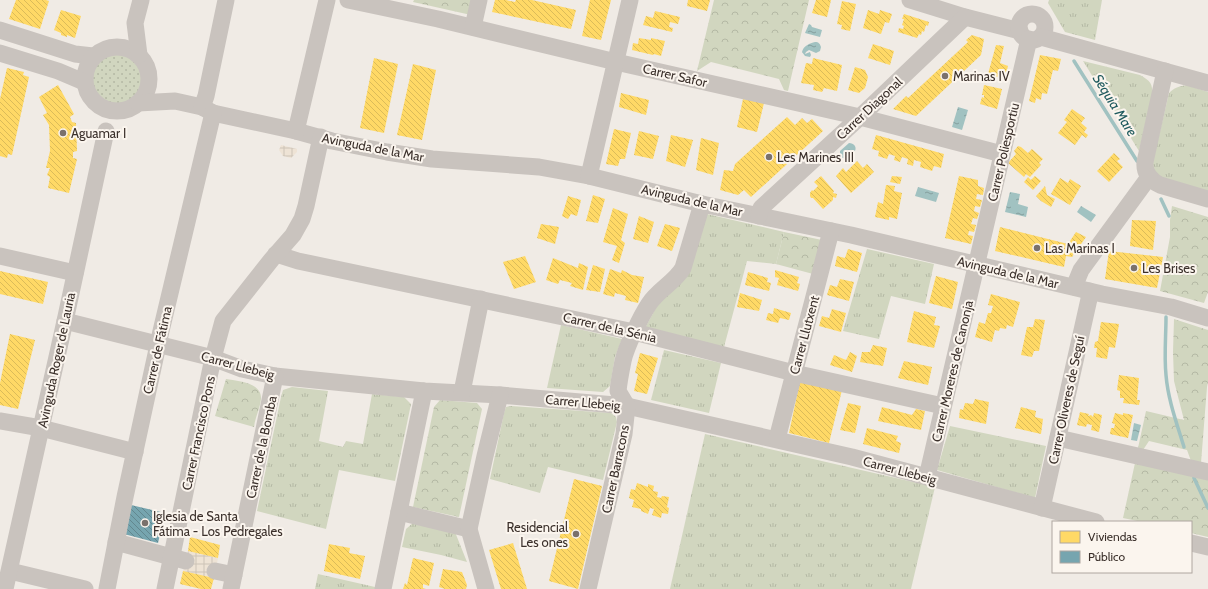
<svg xmlns="http://www.w3.org/2000/svg" width="1208" height="589" font-family="Cabin,sans-serif">
<style>
.grass{fill:url(#grass-tufts)}
.forest{fill:url(#forest-crowns)}
.garden{fill:url(#garden-dots)}
.plaza{fill:url(#plaza-grid)}
.water{fill:url(#water-ripples)}
.homes{fill:url(#homes-back-hatch)}
.public{fill:url(#public-back-hatch)}
.lines{fill:none;stroke-linecap:round;stroke-linejoin:round}
.stream{stroke:#a1c2c1;stroke-width:3.5}
.minor{stroke:#c9c3be;stroke-width:17}
.poi-dot{fill:#7a716c;stroke:#fbf5ee;stroke-width:1.5}
.labels{text-anchor:middle;stroke-width:4;stroke-linejoin:round;paint-order:stroke}
.street-label{font-size:13px;fill:#3b302b;stroke:#fbf5ee}
.poi-label{font-size:13px;fill:#3b302b;stroke:#fbf5ee;text-anchor:start}
.water-label{font-size:14px;font-style:italic;fill:#1f5a5e;stroke:#fbf5ee}
</style>
<defs>
<pattern id="grass-tufts" width="24" height="20" patternUnits="userSpaceOnUse"><rect width="24" height="20" fill="#d1d6bf"/><path d="M3 7l-1-3M5 7V3M7 7l1-3M15 17l-1-3M17 17v-4M19 17l1-3" fill="none" stroke="#b4b8a4"/></pattern>
<pattern id="forest-crowns" width="20" height="18" patternUnits="userSpaceOnUse"><rect width="20" height="18" fill="#d1d6bf"/><path d="M2 6a3 3 0 1 1 6 0M12 15a3 3 0 1 1 6 0" fill="none" stroke="#b4b8a4"/></pattern>
<pattern id="garden-dots" width="8" height="8" patternUnits="userSpaceOnUse"><rect width="8" height="8" fill="#d1d6bf"/><path d="M2 2h.1M6 6h.1" fill="none" stroke="#b4b8a4" stroke-width="1.8" stroke-linecap="round"/></pattern>
<pattern id="plaza-grid" width="8" height="8" patternUnits="userSpaceOnUse"><rect width="8" height="8" fill="#eee3d5"/><path d="M0 4h8M4 0v8" fill="none" stroke="#cdc3b7"/></pattern>
<pattern id="water-ripples" width="26" height="14" patternUnits="userSpaceOnUse"><rect width="26" height="14" fill="#a1c2c1"/><path d="M2 4q2-2 4 0t4 0M15 11q2-2 4 0t4 0" fill="none" stroke="#849e9d"/></pattern>
<pattern id="homes-back-hatch" width="6" height="6" patternUnits="userSpaceOnUse"><rect width="6" height="6" fill="#ffd966"/><path d="M-1 5l2 2M0 0l6 6M5-1l2 2" fill="none" stroke="#dbbb59"/></pattern>
<pattern id="public-back-hatch" width="6" height="6" patternUnits="userSpaceOnUse"><rect width="6" height="6" fill="#76a5af"/><path d="M-1 5l2 2M0 0l6 6M5-1l2 2" fill="none" stroke="#62878f"/></pattern>
</defs>
<rect width="100%" height="100%" fill="#f0ebe5"/>
<g class="grass">
<polygon points="1049,0 1102,0 1095,40 1065,32 1048,3"/>
<path d="M1083,61L1140,75C1150,81 1153,83 1152,95L1139,151Z"/>
<path d="M1187,85L1208,92V192L1157,177L1151,169L1169,93C1174,88 1179,86 1187,85Z"/>
<polygon points="707,214 784,232 776,264 747,261 724,347 645,328"/>
<polygon points="867,249 934,264 925,304 891,296 879,339 843,331"/>
<polygon points="561,325 622,339 615,357 610,386 603,392 547,388"/>
<polygon points="664,350 721,363 709,413 651,400"/>
<polygon points="292,387 328,391 319,441 343,447 346,441 363,444 372,394 404,397 411,404 395,481 339,470 326,529 257,511 281,397 283,390"/>
<polygon points="511,406 611,413 616,417 617,422 603,480 548,467 540,493 490,479 504,413 506,407"/>
<polygon points="950,426 1046,446 1035,498 937,470"/>
<polygon points="705,434 935,487 911,589 670,589"/>
<polygon points="414,522 455,532 467,562 441,555 402,547 406,529"/>
<polygon points="318,574 375,587 375,589 315,589"/>
</g>
<g class="forest">
<polygon points="414,0 475,0 471,15 413,2"/>
<polygon points="714,0 809,0 788,91 784,90 779,79 711,62 697,71"/>
<polygon points="1172,206 1208,217 1208,292 1204,303 1160,291 1170,237 1170,220"/>
<polygon points="784,232 822,240 813,274 776,264"/>
<polygon points="1174,319 1208,330 1208,382 1207,387 1201,463 1191,461 1187,450 1149,441 1143,450 1138,448 1146,411 1184,420 1174,381 1173,352"/>
<path d="M226,379C237,381 262,382 261,399C260,408 255,418 254,427L215,416Z"/>
<polygon points="440,400 477,403 482,409 459,517 413,507 434,407"/>
<polygon points="1135,463 1208,480 1208,537 1191,533 1191,522 1142,522 1123,518"/>
</g>
<circle class="garden" cx="116" cy="79" r="32"/>
<g class="plaza">
<polygon points="281,145 297,149 297,152 291,158 283,156 279,150"/>
<polygon points="188,551 218,558 214,578 183,571"/>
</g>
<g class="water">
<polygon points="809,24 811,25 812,27 822,30 820,37 805,33"/>
<path d="M815,42C819,42 820,44 821,47L820,51L816,53L809,50L806,52L805,54L810,52L811,55L810,57L805,56L802,52C803,46 810,43 815,42Z"/>
<polygon points="958,107 968,110 962,130 952,127"/>
<path d="M849,143C854,143 857,147 855,151L852,154H849V157L847,158H843L840,155V151Z"/>
<polygon points="918,187 939,193 936,202 915,196"/>
<polygon points="1010,192 1020,194 1018,204 1028,207 1026,217 1005,212"/>
<polygon points="1081,206 1096,215 1091,222 1077,212"/>
<polygon points="1134,423 1141,425 1137,441 1131,440"/>
</g>
<g class="homes">
<polygon points="16,0 46,0 49,1 40,29 9,19"/>
<polygon points="495,0 506,0 515,2 516,0 532,0 576,10 571,29 492,12"/>
<polygon points="590,0 611,0 601,40 582,36"/>
<polygon points="688,0 710,0 707,11 687,6"/>
<polygon points="816,0 831,0 827,17 812,13"/>
<polygon points="842,1 856,4 850,31 841,29 842,25 837,24"/>
<polygon points="61,10 81,16 75,38 67,35 67,37 61,35 61,33 54,30"/>
<polygon points="868,10 879,14 880,10 892,14 889,23 885,22 881,34 863,28"/>
<polygon points="655,11 680,17 678,24 670,22 669,27 673,28 672,32 643,25 646,16 653,18"/>
<polygon points="904,14 929,22 928,26 926,25 924,32 922,31 921,35 919,34 917,38 898,32 899,28 903,29 904,26 902,25 904,19 902,19"/>
<polygon points="972,35 984,39 981,55 916,116 893,109 906,96 908,98 968,42 966,40"/>
<polygon points="639,38 651,40 651,38 665,41 661,56 654,54 653,55 632,50 633,43 638,44"/>
<polygon points="873,44 894,51 890,65 868,58"/>
<polygon points="996,45 1004,46 1000,63 1008,66 1005,79 988,74"/>
<polygon points="1040,55 1061,59 1058,71 1053,70 1047,94 1042,93 1041,100 1036,98 1035,103 1029,101"/>
<polygon points="374,58 398,64 384,133 360,128"/>
<polygon points="813,58 842,65 837,91 824,88 822,92 813,90 814,85 801,83 806,63 812,64"/>
<polygon points="413,64 436,70 422,140 397,135"/>
<polygon points="855,67 865,70 868,77 865,88 859,93 848,90"/>
<polygon points="7,68 24,72 23,75 29,77 12,155 8,154 7,158 0,156 0,99"/>
<polygon points="58,85 74,114 70,117 72,122 76,123 77,151 73,152 73,158 77,159 69,193 48,188 50,177 47,175 50,168 46,168 50,151 49,125 43,115 47,113 39,97"/>
<polygon points="984,85 1002,89 997,109 980,104 982,97 984,98 984,95 982,95"/>
<polygon points="621,93 649,100 646,115 619,107"/>
<polygon points="743,99 764,103 757,132 737,127"/>
<polygon points="1072,109 1085,118 1081,123 1087,128 1084,132 1088,135 1086,138 1082,135 1075,145 1058,133 1067,122 1064,120"/>
<polygon points="787,117 795,125 802,118 807,123 812,119 823,131 751,197 744,190 738,195 720,190 724,170 733,171 735,164"/>
<polygon points="614,129 631,133 625,159 620,159 618,166 606,164"/>
<polygon points="639,131 659,136 653,159 634,155"/>
<polygon points="671,135 693,140 685,167 666,161"/>
<polygon points="876,135 944,154 941,168 934,166 932,171 920,167 921,162 914,160 913,166 907,164 908,159 902,157 900,162 894,160 895,156 889,154 887,159 878,156 879,151 872,149"/>
<polygon points="701,138 719,143 713,175 696,170"/>
<polygon points="1018,146 1021,147 1028,153 1032,149 1043,159 1039,163 1041,165 1030,177 1026,174 1024,177 1008,163 1016,154 1014,151"/>
<polygon points="1114,153 1120,159 1117,161 1123,167 1109,182 1097,171"/>
<polygon points="857,161 863,168 867,164 874,172 851,193 836,176 843,168 846,172"/>
<polygon points="821,176 834,191 833,193 837,194 836,198 833,197 833,200 823,209 813,198 811,198 810,196 810,193 812,190 813,191 818,186 814,182"/>
<polygon points="892,176 902,177 900,184 890,182"/>
<polygon points="959,176 978,180 978,186 984,188 983,195 977,194 976,199 982,200 980,207 975,206 974,211 979,213 977,219 973,218 971,224 976,225 974,232 969,231 968,235 973,236 971,244 945,238"/>
<polygon points="1035,176 1041,181 1033,190 1024,182 1028,177 1031,180"/>
<polygon points="1060,178 1068,183 1070,179 1081,186 1070,205 1051,194"/>
<polygon points="886,185 895,186 894,191 902,193 897,219 889,217 889,220 875,217 878,202 883,204"/>
<polygon points="1045,186 1047,195 1055,199 1051,207 1041,201 1036,196"/>
<polygon points="593,195 605,199 598,223 586,221"/>
<polygon points="568,196 581,200 577,216 571,214 568,219 562,216"/>
<polygon points="613,208 628,214 621,240 625,243 619,263 612,260 617,246 603,242"/>
<polygon points="639,216 654,222 648,243 633,239"/>
<polygon points="1132,220 1156,221 1153,250 1130,246"/>
<polygon points="541,224 559,227 555,244 537,238"/>
<polygon points="665,224 680,228 672,251 657,246"/>
<polygon points="1000,227 1068,244 1076,232 1086,237 1072,257 1066,256 1064,267 995,251"/>
<polygon points="848,249 862,253 857,272 835,266 837,256 845,258"/>
<polygon points="1109,251 1163,257 1157,288 1105,279"/>
<polygon points="525,256 536,282 514,289 503,262"/>
<polygon points="553,258 578,268 579,263 588,267 583,290 570,286 572,283 560,280 558,284 546,280"/>
<polygon points="593,265 605,269 600,292 586,290"/>
<polygon points="610,269 621,273 622,270 632,275 644,277 638,303 625,300 626,296 615,293 614,297 603,294"/>
<polygon points="775,270 799,277 797,283 800,284 798,291 777,285 779,278 775,277"/>
<polygon points="0,271 48,282 43,304 0,294"/>
<polygon points="748,272 768,278 767,282 771,283 769,291 745,285"/>
<polygon points="936,276 958,282 952,309 929,303"/>
<polygon points="840,279 854,282 849,301 827,295 830,285 837,287"/>
<polygon points="740,293 762,300 759,311 737,307"/>
<polygon points="991,294 1020,302 1013,327 1007,325 1006,329 1000,328 999,331 995,330 992,342 975,337 979,322 985,324 988,313 991,313 993,306 988,305"/>
<polygon points="774,308 791,313 789,320 780,318 778,323 766,320 768,313 773,314"/>
<polygon points="832,309 846,313 841,332 819,326 822,316 829,318"/>
<polygon points="914,311 936,317 934,325 940,326 934,348 907,342"/>
<polygon points="1035,319 1045,320 1039,351 1034,351 1032,357 1021,355 1027,327 1033,327"/>
<polygon points="1101,322 1119,324 1115,348 1109,347 1107,359 1096,357 1097,348 1094,348 1095,342 1098,341"/>
<polygon points="10,334 35,340 18,409 0,405 0,383"/>
<polygon points="873,345 887,348 883,366 860,362 862,352 870,352"/>
<polygon points="850,352 857,356 852,372 830,365 834,355 846,360"/>
<polygon points="640,353 658,358 647,394 634,391 638,374 635,373"/>
<polygon points="904,361 932,367 928,385 898,378"/>
<polygon points="1119,375 1139,378 1137,400 1140,400 1139,405 1123,403 1124,398 1120,398 1120,391 1117,390"/>
<polygon points="800,381 842,390 829,443 789,433"/>
<polygon points="975,399 989,402 986,424 959,418 960,409 963,410 965,403 973,404"/>
<polygon points="848,403 861,406 855,433 840,430"/>
<polygon points="882,407 912,415 916,409 925,411 921,430 878,421"/>
<polygon points="1021,407 1036,411 1035,417 1043,419 1041,434 1015,428"/>
<polygon points="1080,412 1089,414 1088,416 1091,415 1093,417 1094,413 1102,415 1099,432 1091,430 1092,425 1087,424 1086,427 1077,425"/>
<polygon points="1115,413 1123,415 1123,413 1133,415 1128,438 1110,434 1111,428 1114,428 1115,424 1112,423"/>
<polygon points="867,428 898,436 896,441 901,443 899,453 863,444"/>
<polygon points="574,479 602,486 578,589 549,581"/>
<polygon points="637,483 648,487 648,484 654,486 653,491 658,492 657,497 661,498 662,496 669,497 667,507 669,508 668,514 662,513 661,518 652,515 654,509 650,508 648,514 641,511 641,509 632,507 634,500 629,498 631,489 635,490"/>
<polygon points="190,537 220,545 218,558 188,551"/>
<polygon points="513,543 527,589 501,589 489,550"/>
<polygon points="329,544 350,548 349,553 365,556 360,579 324,571"/>
<polygon points="413,558 434,563 429,586 423,584 423,588 426,589 403,589 405,583 407,585"/>
<polygon points="443,569 462,572 467,585 466,589 445,589 439,587"/>
<polygon points="183,571 214,578 211,589 201,589 180,584"/>
</g>
<polygon class="public" points="131,505 165,513 158,543 124,534"/>
<g class="lines">
<g class="stream">
<polyline points="1074,61 1137,161"/>
<polyline points="1161,199 1169,216"/>
<path d="M1166,317C1166,336 1164,356 1166,375C1168,400 1177,424 1184,447"/>
<polyline points="1194,478 1208,508"/>
</g>
<g class="minor">
<polyline points="348,0 438,19 616,62 860,117 1002,154"/>
<polyline points="910,0 965,17 1020,31"/>
<circle cx="1032" cy="27" r="13"/>
<polyline points="473,27 479,0"/>
<polyline points="0,30 75,54 93,56"/>
<polyline points="1041,37 1208,83"/>
<circle cx="117" cy="79" r="32"/>
<polyline points="0,53 58,71 84,82"/>
<polyline points="139,55 135,23 141,0"/>
<path d="M1165,71L1145,162C1144,173 1150,180 1160,185L1208,199"/>
<polyline points="138,103 175,101 202,107 213,113 296,131 332,141 387,152 432,159 539,167 589,176 702,204 851,235 1102,294 1171,307 1208,318"/>
<polyline points="202,107 206,96 226,0"/>
<polyline points="296,131 327,0"/>
<polyline points="589,176 630,0"/>
<polyline points="759,216 761,208 860,117 965,17"/>
<polyline points="276,254 298,261 634,332 794,373 943,406"/>
<polyline points="0,256 75,273"/>
<polyline points="1074,287 1081,270 1149,177"/>
<polyline points="65,321 213,358 242,369 275,376 424,391 500,395 627,406 852,457 1096,522"/>
<polyline points="462,392 481,299"/>
<polyline points="0,421 41,428 135,452"/>
<polyline points="1058,438 1208,472"/>
<polyline points="777,439 831,231"/>
<polyline points="927,477 1029,39"/>
<polyline points="1042,508 1089,299 1089,291"/>
<polyline points="399,512 469,529"/>
<polyline points="116,542 186,561"/>
<polyline points="1191,543 1208,547"/>
<polyline points="10,571 85,589"/>
<polyline points="215,571 234,575"/>
<polyline points="5,589 65,321 106,131"/>
<polyline points="107,589 125,497 161,331 213,113"/>
<polyline points="165,589 213,358 223,321 272,259 293,235 302,219 306,206 321,137"/>
<polyline points="231,589 275,376"/>
<polyline points="383,589 424,391"/>
<polyline points="486,589 469,529 485,456 500,395"/>
<path d="M588,589L624,434L627,406L618,391C619,381 621,371 623,361C626,347 641,316 649,304C658,290 675,282 683,268L702,204"/>
</g>
</g>
<g class="poi-dot">
<circle cx="945" cy="76" r="4"/>
<circle cx="63" cy="133" r="4"/>
<circle cx="769" cy="157" r="4"/>
<circle cx="1037" cy="248" r="4"/>
<circle cx="1134" cy="268" r="4"/>
<circle cx="145" cy="523" r="4"/>
<circle cx="576" cy="534" r="4"/>
</g>
<g class="labels">
<g class="street-label">
<text transform="translate(675 75) rotate(13)" y="5">Carrer Safor</text>
<text transform="translate(869 108) rotate(-43)" y="5">Carrer Diagonal</text>
<text transform="translate(373 147) rotate(11)" y="5">Avinguda de la Mar</text>
<text transform="translate(1003 152) rotate(-77)" y="5">Carrer Poliesportiu</text>
<text transform="translate(692 200) rotate(13)" y="5">Avinguda de la Mar</text>
<text transform="translate(1008 272) rotate(13)" y="5">Avinguda de la Mar</text>
<text transform="translate(610 327) rotate(13)" y="5">Carrer de la Sénia</text>
<text transform="translate(804 335) rotate(-75)" y="5">Carrer Llutxent</text>
<text transform="translate(157 350) rotate(-77)" y="5">Carrer de Fátima</text>
<text transform="translate(56 360) rotate(-78)" y="5">Avinguda Roger de Lauria</text>
<text transform="translate(238 365) rotate(15)" y="5">Carrer Llebeig</text>
<text transform="translate(952 371) rotate(-77)" y="5">Carrer Moreres de Canonja</text>
<text transform="translate(1066 400) rotate(-78)" y="5">Carrer Oliveres de Seguí</text>
<text transform="translate(583 402) rotate(5)" y="5">Carrer Llebeig</text>
<text transform="translate(198 433) rotate(-78)" y="5">Carrer Francisco Pons</text>
<text transform="translate(261 447) rotate(-78)" y="5">Carrer de la Bomba</text>
<text transform="translate(615 469) rotate(-78)" y="5">Carrer Barracons</text>
<text transform="translate(900 470) rotate(15)" y="5">Carrer Llebeig</text>
</g>
<g class="poi-label">
<text x="953" y="81">Marinas IV</text>
<text x="71" y="138">Aguamar I</text>
<text x="777" y="162">Les Marines III</text>
<text x="1045" y="253">Las Marinas I</text>
<text x="1142" y="273">Les Brises</text>
<text x="153" y="521">Iglesia de Santa<tspan x="153" dy="15">Fátima - Los Pedregales</tspan></text>
<text x="568" y="532" text-anchor="end">Residencial<tspan x="568" dy="15">Les ones</tspan></text>
</g>
<g class="water-label">
<text transform="translate(1115 105) rotate(58)" y="5">Séquia Mare</text>
</g>
</g>
<rect x="1052" y="521" width="140" height="52" fill="#fbf5ee" stroke="#aea6a0"/>
<rect x="1060" y="531" width="20" height="12" fill="#ffd966" stroke="#aea6a0"/>
<text x="1088" y="541" font-size="12" fill="#3b302b">Viviendas</text>
<rect x="1060" y="551" width="20" height="12" fill="#76a5af" stroke="#aea6a0"/>
<text x="1088" y="561" font-size="12" fill="#3b302b">Público</text>
</svg>
